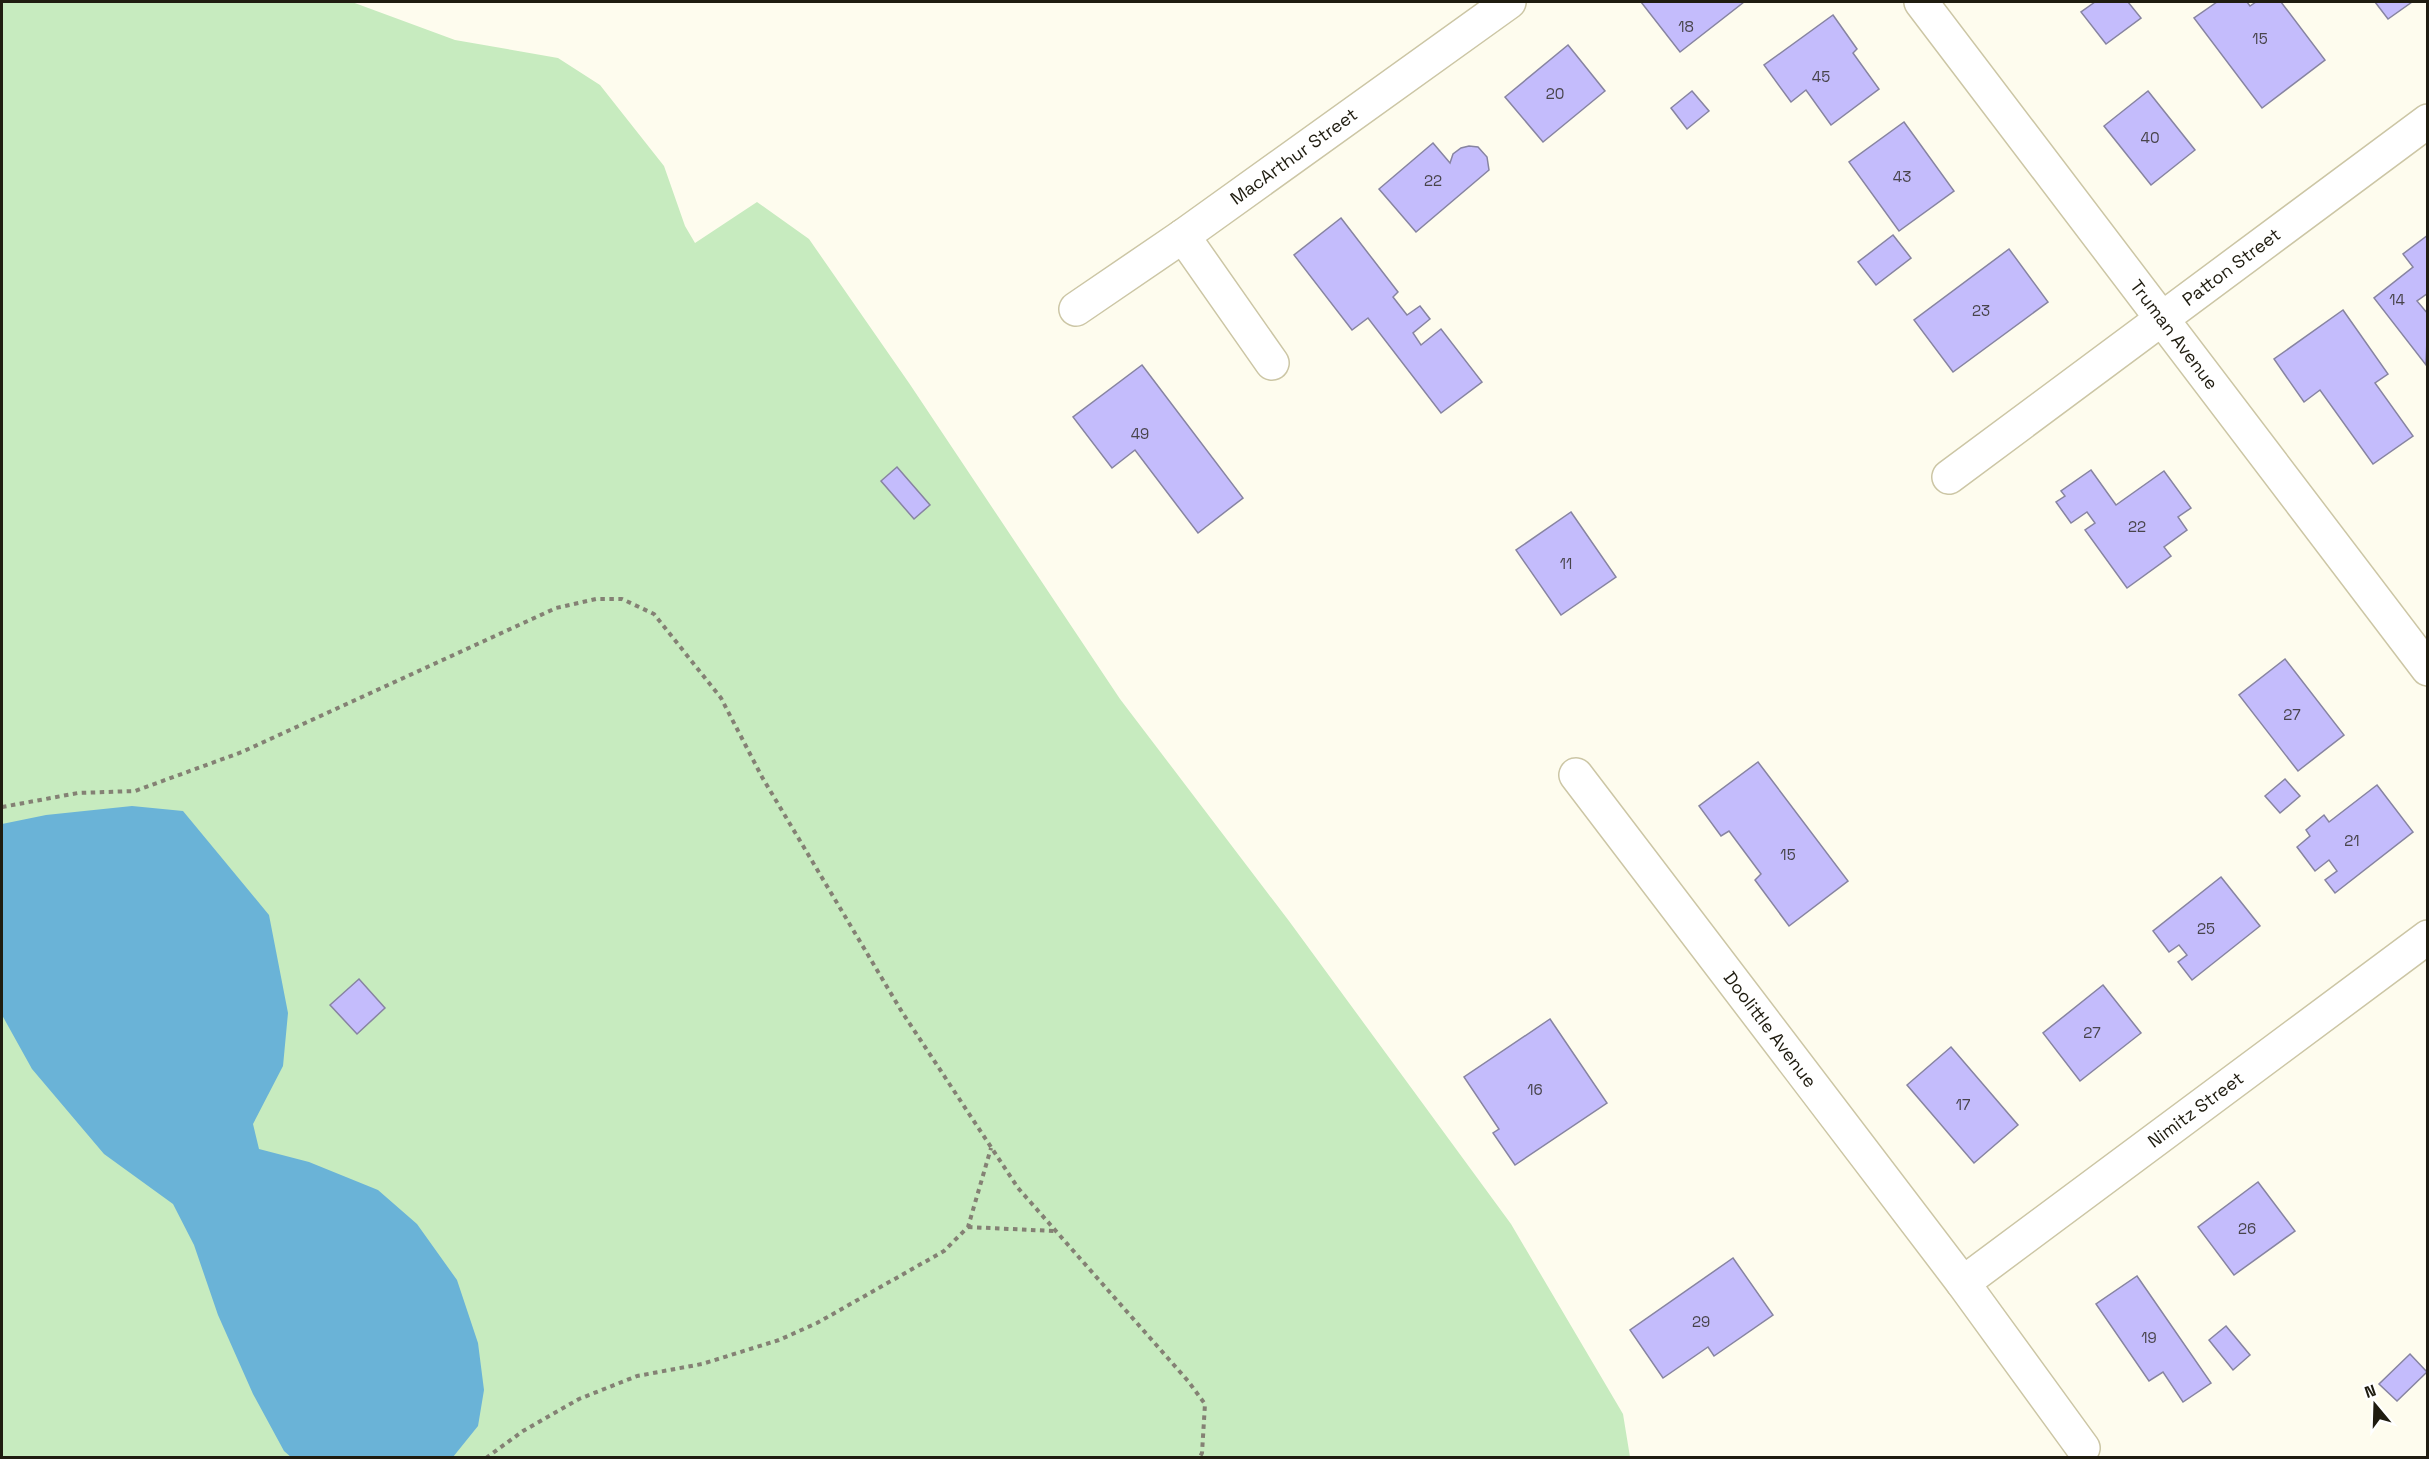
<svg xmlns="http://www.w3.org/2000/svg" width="2429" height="1459" font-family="'Space Grotesk',sans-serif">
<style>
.green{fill:#c7ebbf}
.water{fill:#6ab3d7}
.building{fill:#c4bcfc;stroke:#8784a1;stroke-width:1.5}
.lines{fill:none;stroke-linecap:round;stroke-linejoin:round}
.minor-casing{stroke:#ccc6a5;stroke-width:36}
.path{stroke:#848174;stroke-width:4;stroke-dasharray:4.5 4.5;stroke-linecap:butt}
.minor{stroke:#fff;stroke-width:33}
.labels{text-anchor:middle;stroke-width:4.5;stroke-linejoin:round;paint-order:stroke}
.number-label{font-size:15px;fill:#48444b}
.street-label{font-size:18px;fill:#1f1c10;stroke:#fff}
</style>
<rect width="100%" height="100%" fill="#fefcee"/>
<polygon class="green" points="2,2 352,2 455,40 558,58 600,85 664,166 685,226 695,243 757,202 809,239 909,383 1120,699 1289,921 1511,1224 1623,1414 1630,1457 2,1458"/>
<polygon class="water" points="132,806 183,811 269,915 288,1013 283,1066 253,1124 259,1149 309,1162 378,1190 417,1224 457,1280 478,1343 484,1390 478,1426 453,1457 292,1458 284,1451 253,1394 218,1315 194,1245 173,1204 104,1154 32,1069 2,1015 2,824 46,815"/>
<g class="building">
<polygon points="1641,2 1744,2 1680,52"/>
<polygon points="2095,2 2128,2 2141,18 2106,44 2081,12"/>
<polygon points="2217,2 2247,2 2250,6 2256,2 2281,2 2325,60 2262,108 2194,18"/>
<polygon points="2375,2 2412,2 2388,19"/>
<polygon points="1833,15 1857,49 1853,53 1879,89 1831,125 1806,90 1791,102 1764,65"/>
<polygon points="1568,45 1605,91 1543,142 1505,97"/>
<polygon points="1692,91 1709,111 1687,129 1671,108"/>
<polygon points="2148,91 2195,150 2151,185 2104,126"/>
<polygon points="1904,122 1954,191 1899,231 1849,162"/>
<polygon points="1433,143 1450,163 1453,154 1461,148 1469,146 1478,147 1487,157 1489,170 1416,232 1379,189"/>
<polygon points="1341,218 1398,292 1393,297 1407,315 1420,306 1430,319 1413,333 1421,345 1441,329 1482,382 1441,413 1368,318 1352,330 1294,255"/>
<polygon points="1893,235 1911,258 1876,285 1858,262"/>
<polygon points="2428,235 2428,293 2417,301 2428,314 2426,365 2374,298 2413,267 2403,254"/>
<polygon points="2009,249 2048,302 1953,372 1914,320"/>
<polygon points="2343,310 2388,374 2375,383 2413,436 2373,464 2320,390 2304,402 2274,359"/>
<polygon points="1142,365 1243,498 1198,533 1135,450 1112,468 1073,417"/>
<polygon points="897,467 930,505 914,519 881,481"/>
<polygon points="2091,470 2116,505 2164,471 2191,508 2178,517 2187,530 2164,547 2171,556 2127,588 2085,530 2095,523 2087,512 2071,523 2056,502 2065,496 2061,491"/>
<polygon points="1571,512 1616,577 1561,615 1516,550"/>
<polygon points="2285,659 2344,735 2298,771 2239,695"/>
<polygon points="1758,762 1848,881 1789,926 1755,880 1761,874 1729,831 1721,836 1699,806"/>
<polygon points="2285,779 2300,796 2280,813 2265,796"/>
<polygon points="2377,785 2413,832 2335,893 2325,880 2337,871 2329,860 2315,871 2297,847 2310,836 2306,830 2324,815 2329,822"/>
<polygon points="2221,877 2260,926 2192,980 2178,962 2187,955 2179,945 2169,952 2153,931"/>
<polygon points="359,979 385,1008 357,1034 330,1005"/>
<polygon points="2103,985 2141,1033 2080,1081 2043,1033"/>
<polygon points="1550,1019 1607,1103 1515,1165 1493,1133 1499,1129 1464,1077"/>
<polygon points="1951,1047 2018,1125 1974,1163 1907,1085"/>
<polygon points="2258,1182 2295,1231 2234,1275 2198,1227"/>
<polygon points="1733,1258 1773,1315 1714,1356 1708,1347 1663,1378 1630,1330"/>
<polygon points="2137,1276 2211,1383 2183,1402 2163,1372 2149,1381 2096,1304"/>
<polygon points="2226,1326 2250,1355 2233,1370 2209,1340"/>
<polygon points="2410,1354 2427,1372 2397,1401 2379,1384"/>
</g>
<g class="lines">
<g class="minor-casing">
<g id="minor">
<path id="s1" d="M1921,2L2428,669"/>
<polyline points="1183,236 1272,363"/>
<path id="s2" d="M1076,309L1183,236L1509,2"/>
<path id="s3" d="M1949,477L2428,121"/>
<path id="s4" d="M1576,775L1963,1283L2083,1448"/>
<path id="s5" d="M1963,1283L2428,937"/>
</g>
</g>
<g class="path">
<polyline points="2,807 78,793 135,791 242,752 556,608 596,599 622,599 654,614 721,698 762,777 902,1012 1018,1188 1188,1381 1205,1404 1202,1453 1199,1458"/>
<polyline points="968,1227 1054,1231"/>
<polyline points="486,1458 523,1431 579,1399 637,1376 702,1364 779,1340 817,1323 944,1251 968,1227 991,1148"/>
</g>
<use href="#minor" class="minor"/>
</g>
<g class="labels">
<g class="number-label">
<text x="1686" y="32">18</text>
<text x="2260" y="44">15</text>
<text x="1821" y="82">45</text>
<text x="1555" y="99">20</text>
<text x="2150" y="143">40</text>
<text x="1902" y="182">43</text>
<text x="1433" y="186">22</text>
<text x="2397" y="305">14</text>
<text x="1981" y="316">23</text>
<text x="1140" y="439">49</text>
<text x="2137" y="532">22</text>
<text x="1566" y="569">11</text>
<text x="2292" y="720">27</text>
<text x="2352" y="846">21</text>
<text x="1788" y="860">15</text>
<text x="2206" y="934">25</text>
<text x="2092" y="1038">27</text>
<text x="1535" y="1095">16</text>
<text x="1963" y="1110">17</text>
<text x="2247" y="1234">26</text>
<text x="1701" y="1327">29</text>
<text x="2149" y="1343">19</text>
</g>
<g class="street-label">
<text dy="6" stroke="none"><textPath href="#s2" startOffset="266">MacArthur Street</textPath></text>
<text dy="6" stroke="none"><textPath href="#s3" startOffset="352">Patton Street</textPath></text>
<text dy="6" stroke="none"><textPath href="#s1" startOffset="418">Truman Avenue</textPath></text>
<text dy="6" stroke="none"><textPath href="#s4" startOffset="320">Doolittle Avenue</textPath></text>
<text dy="6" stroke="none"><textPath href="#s5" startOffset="290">Nimitz Street</textPath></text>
</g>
</g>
<rect width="2429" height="1459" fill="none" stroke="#1f1c10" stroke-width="6"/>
<g transform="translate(2375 1405) rotate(341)" stroke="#ffffff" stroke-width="4.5" paint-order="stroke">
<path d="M0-4.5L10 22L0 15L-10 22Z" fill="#1f1c10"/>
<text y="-9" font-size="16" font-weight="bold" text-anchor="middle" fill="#1f1c10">N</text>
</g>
</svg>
